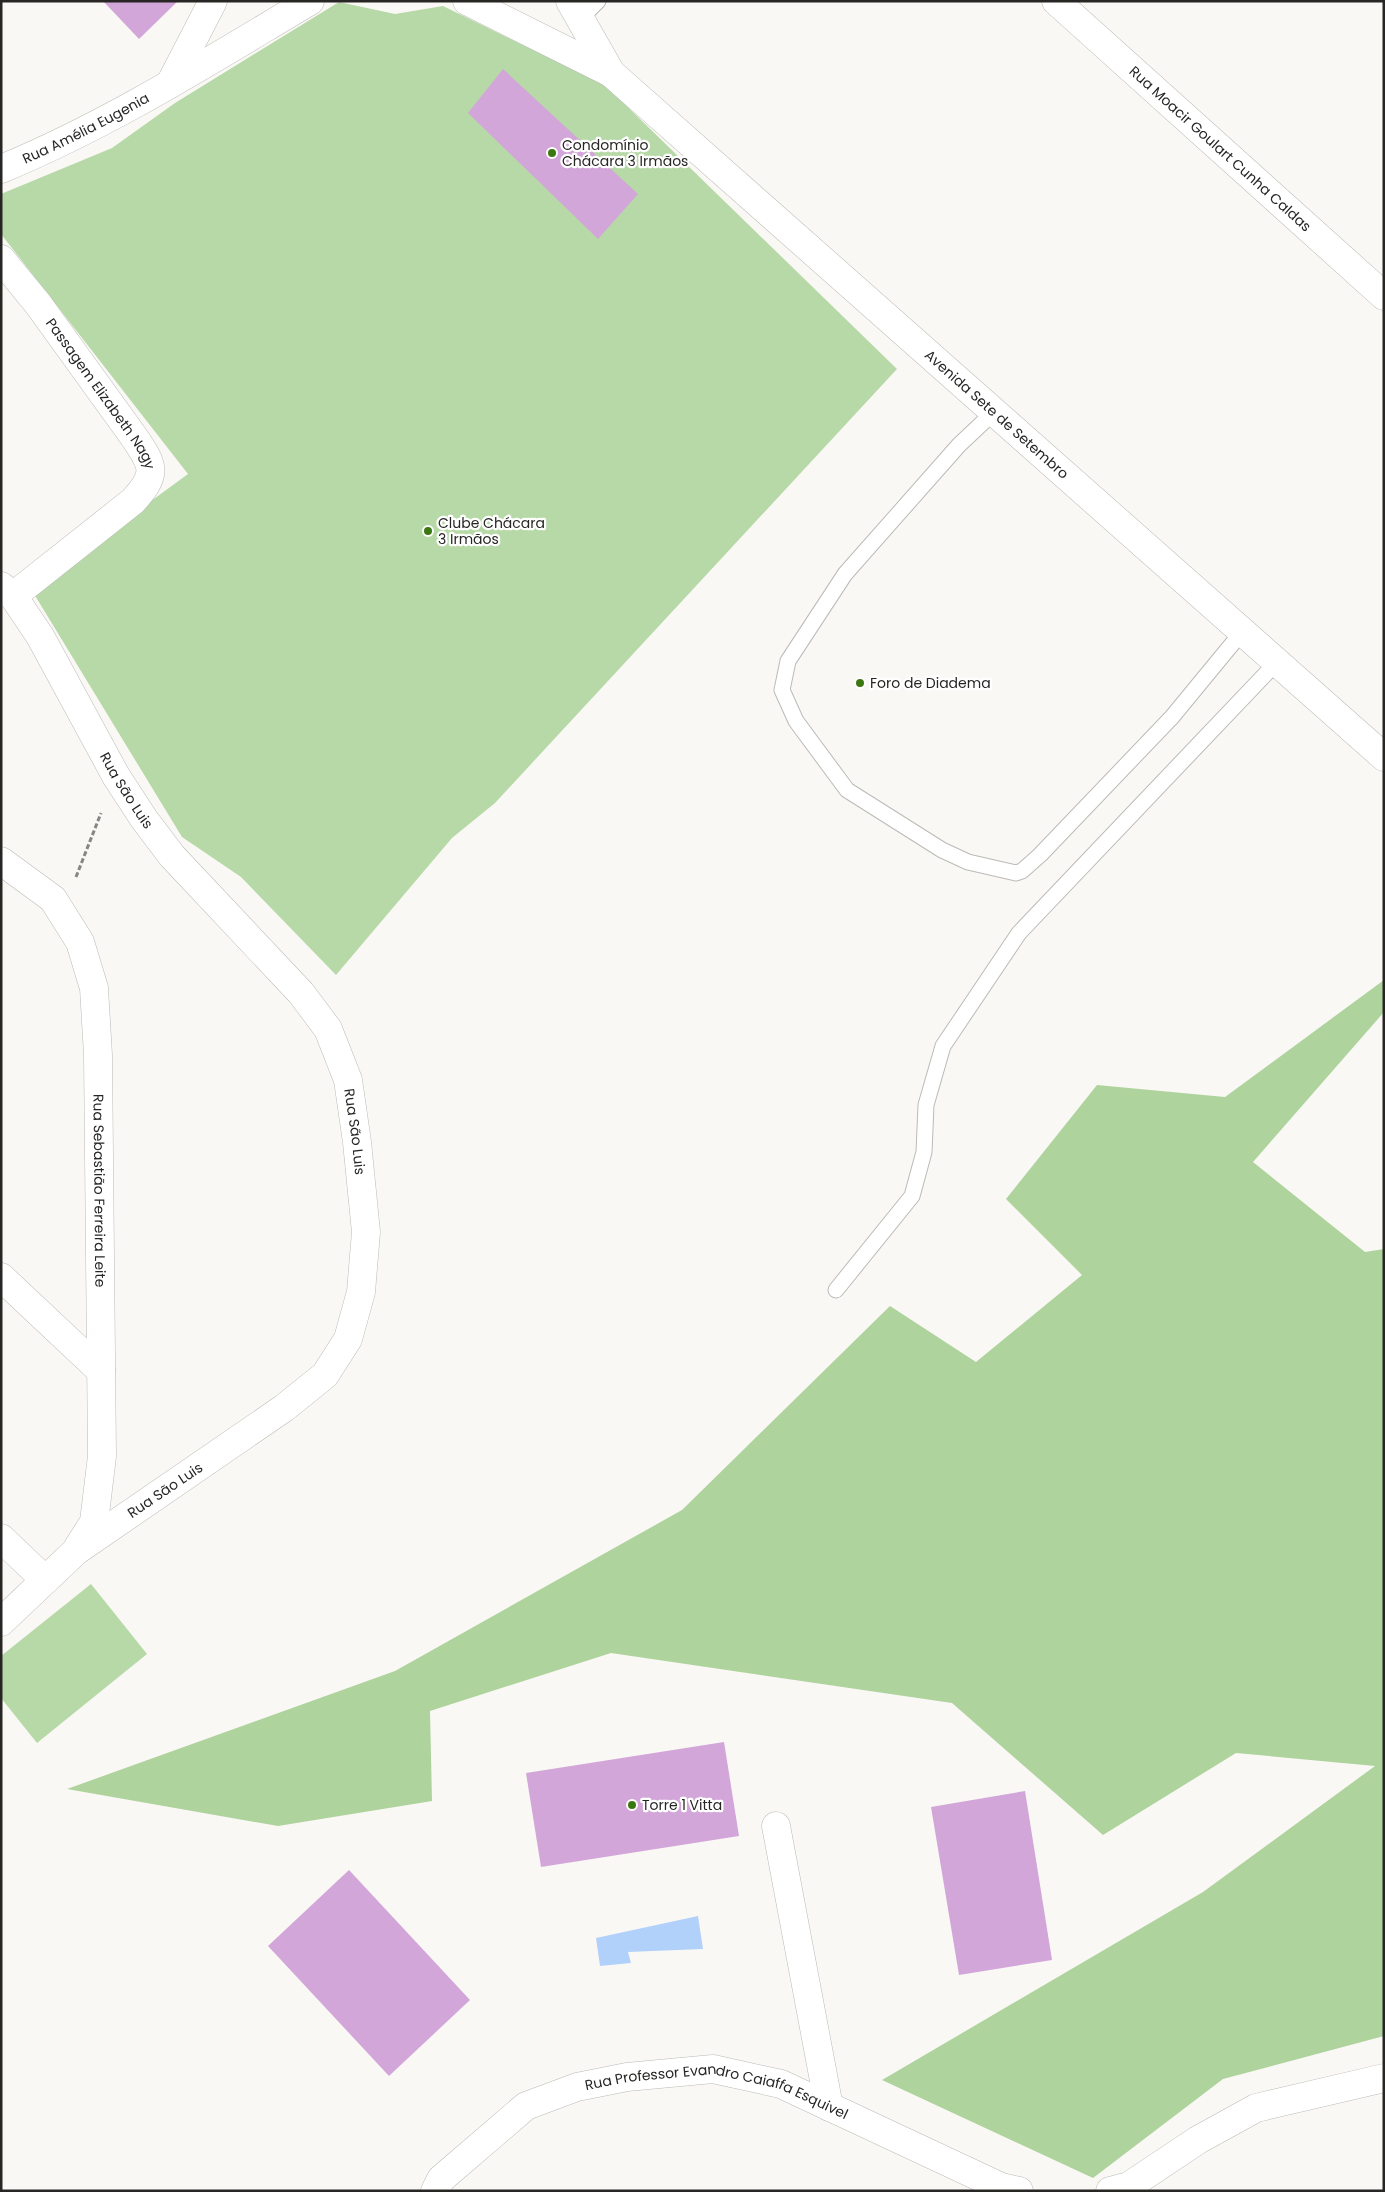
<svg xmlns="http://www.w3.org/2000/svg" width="1385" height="2192" font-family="Poppins,sans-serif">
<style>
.green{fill:#b7d9a7}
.forest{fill:#aed39c}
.water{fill:#b1d1fb}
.building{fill:#d2a6d9}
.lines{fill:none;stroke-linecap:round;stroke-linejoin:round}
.lane-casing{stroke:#bbbab7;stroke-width:17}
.street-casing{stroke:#bbbab7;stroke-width:29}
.path{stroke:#888684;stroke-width:3;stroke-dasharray:5 2.5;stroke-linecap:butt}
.lane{stroke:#fff;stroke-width:15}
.street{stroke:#fff;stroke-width:28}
.poi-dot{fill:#3c7810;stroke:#fff;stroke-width:2}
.labels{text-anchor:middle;stroke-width:4.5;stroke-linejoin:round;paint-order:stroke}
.street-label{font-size:14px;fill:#272625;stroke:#fff}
.poi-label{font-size:14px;fill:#272625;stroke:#fff;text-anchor:start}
</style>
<rect width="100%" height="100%" fill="#faf8f5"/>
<g class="green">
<polygon points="339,2 395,14 443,6 605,85 897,369 495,803 452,838 336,975 241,877 182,837 31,589 188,474 1,234 1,194 112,148 175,103"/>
<polygon points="91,1584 147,1654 37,1743 1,1698 1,1656"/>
</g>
<polygon class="forest" points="1384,980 1384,1012 1253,1162 1365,1252 1384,1249 1384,2036 1223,2079 1093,2178 882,2080 1203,1892 1375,1766 1236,1753 1103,1835 952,1703 611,1653 430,1711 432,1801 278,1826 67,1789 395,1671 682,1510 890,1306 976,1362 1082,1275 1006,1199 1097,1085 1225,1097"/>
<polygon class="water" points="698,1916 703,1949 628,1952 631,1963 600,1966 596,1938"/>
<g class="building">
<polygon points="103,1 178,1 139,39"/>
<polygon points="503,69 638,194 598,239 468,113"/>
<polygon points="724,1742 739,1836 541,1867 526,1773"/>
<polygon points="1025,1791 1052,1960 959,1975 931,1807"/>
<polygon points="349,1870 470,2000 389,2076 268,1946"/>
</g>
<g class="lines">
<g class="lane-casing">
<g id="lane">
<polyline points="580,19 598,1"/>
<polyline points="994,412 959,445 845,574 788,661 782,690 796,721 847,790 942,850 968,862 1016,873 1022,871 1040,855 1172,717 1242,632"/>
<polyline points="836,1290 912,1196 924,1152 926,1105 943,1046 1019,933 1277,662"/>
</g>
</g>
<g class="street-casing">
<g id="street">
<path id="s1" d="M467,1L611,73L1384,757"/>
<polyline points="570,1 611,73"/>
<path id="s2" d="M1056,1L1384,296"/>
<polyline points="170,84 213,1"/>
<path id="s3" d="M1,169C110,124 209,61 310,1"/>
<path id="s4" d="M1,259L38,304L134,437C154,466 158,474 133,501L13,596"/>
<path id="s5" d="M1,586L13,596L40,636L116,776L144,819L172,856L301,993L328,1029L348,1080L357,1142L366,1232L361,1292L348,1339L325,1375L284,1408L76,1551L1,1622"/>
<path id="s6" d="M1,861L53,899L80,942L94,988L98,1055L102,1456L94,1522L78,1547"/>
<polyline points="1,1277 101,1371"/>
<polyline points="1,1538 45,1580"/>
<polyline points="776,1826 829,2107"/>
<path id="s7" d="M435,2191L441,2179L526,2106L577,2087L627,2077L713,2069L781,2084L1001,2187L1019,2191"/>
<polyline points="1110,2191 1129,2186 1198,2140 1256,2108 1384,2078"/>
</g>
</g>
<polyline class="path" points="76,877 101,813"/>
<use href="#lane" class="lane"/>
<use href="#street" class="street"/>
</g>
<g class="poi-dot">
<circle cx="552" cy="153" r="5"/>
<circle cx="428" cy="531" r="5"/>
<circle cx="860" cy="683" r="5"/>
<circle cx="632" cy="1805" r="5"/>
</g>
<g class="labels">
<g class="street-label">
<text dy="5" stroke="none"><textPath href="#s3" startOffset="94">Rua Amélia Eugenia</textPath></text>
<text dy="5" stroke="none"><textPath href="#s2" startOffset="221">Rua Moacir Goulart Cunha Caldas</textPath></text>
<text dy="5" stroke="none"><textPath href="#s4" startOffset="168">Passagem Elizabeth Nagy</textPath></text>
<text dy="5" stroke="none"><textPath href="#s1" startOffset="676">Avenida Sete de Setembro</textPath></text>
<text dy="5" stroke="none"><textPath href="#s5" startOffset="241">Rua São Luis</textPath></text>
<text dy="5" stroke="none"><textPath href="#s5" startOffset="661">Rua São Luis</textPath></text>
<text dy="5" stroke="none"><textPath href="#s6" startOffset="366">Rua Sebastião Ferreira Leite</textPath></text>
<text transform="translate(165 1490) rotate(-34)" y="5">Rua São Luis</text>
<text dy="5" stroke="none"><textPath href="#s7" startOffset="324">Rua Professor Evandro Caiaffa Esquivel</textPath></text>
</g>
<g class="poi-label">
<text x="562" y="150">Condomínio<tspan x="562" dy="16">Chácara 3 Irmãos</tspan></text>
<text x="438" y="528">Clube Chácara<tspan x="438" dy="16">3 Irmãos</tspan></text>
<text x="870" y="688">Foro de Diadema</text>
<text x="642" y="1810">Torre 1 Vitta</text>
</g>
</g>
<rect width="1385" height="2192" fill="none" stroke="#272625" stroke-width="5"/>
</svg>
